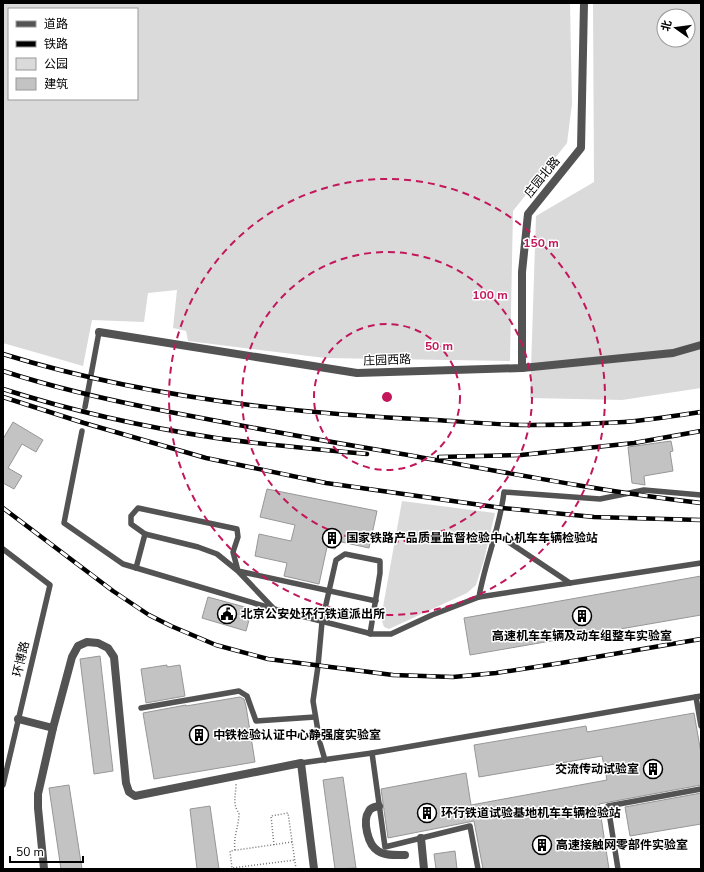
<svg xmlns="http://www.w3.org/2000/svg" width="704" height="872" font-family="'Nunito Sans','Noto Sans SC',sans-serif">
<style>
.green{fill:#dadada;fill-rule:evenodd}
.building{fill:#c3c3c3;stroke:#979797}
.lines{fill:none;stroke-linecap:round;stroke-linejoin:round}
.path{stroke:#757575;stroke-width:1.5;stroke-dasharray:1 2;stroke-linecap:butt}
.service{stroke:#535353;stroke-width:5.5}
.minor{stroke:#535353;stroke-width:8}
.tertiary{stroke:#535353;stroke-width:8}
.rail-casing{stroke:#000;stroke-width:4.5}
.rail{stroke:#fff;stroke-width:3;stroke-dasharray:9;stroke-linecap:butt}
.ring{fill:none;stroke:#c2185b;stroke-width:2;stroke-dasharray:7 5}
.labels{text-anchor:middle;stroke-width:3;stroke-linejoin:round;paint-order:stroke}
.street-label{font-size:12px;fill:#000;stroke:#fff}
.poi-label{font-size:12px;font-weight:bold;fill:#000;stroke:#fff;text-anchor:start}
.centre{fill:#c2185b;stroke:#fff;stroke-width:2}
.ring-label{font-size:12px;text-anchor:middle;font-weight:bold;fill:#c2185b;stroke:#fff;stroke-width:3;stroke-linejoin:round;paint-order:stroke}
</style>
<rect width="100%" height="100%" fill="#fff"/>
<g class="green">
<path d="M3,3H570L572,104L567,143L513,211L510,361L325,358L188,341L186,331L173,328L177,290L148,293L144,322L92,320L83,366L3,343ZM9,9H137V99H9Z"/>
<path d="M593,3H701V388L622,400L530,398L536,216L594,182ZM664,16H688V40H664Z"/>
<polygon points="402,501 495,513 484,560 476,585 467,593 389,629 384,627 381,618"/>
</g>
<g class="building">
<polygon points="13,422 43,440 36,452 22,444 8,468 22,476 14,489 3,483 3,439"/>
<polygon points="671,441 673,451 670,452 673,471 644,476 645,485 632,483 628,447"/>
<polygon points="267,489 377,511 369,548 337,541 335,549 327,547 319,584 284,576 287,563 255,556 259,534 291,541 295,525 260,517"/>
<polygon points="701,576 701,615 470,655 464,618"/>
<polygon points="208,597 252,609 246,631 202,618"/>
<polygon points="100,656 113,771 94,774 80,659"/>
<polygon points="167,665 167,667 180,665 185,696 146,703 141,669"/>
<polygon points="240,697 244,699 246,706 255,762 154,779 143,713 186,705 186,706"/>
<polygon points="694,713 701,753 701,785 599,804 609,869 483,869 474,821 388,838 381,789 466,773 471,805 607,780 602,756 479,777 474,745 586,726 587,732"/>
<polygon points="343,777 356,868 335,869 323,780"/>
<polygon points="69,785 82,869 61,869 49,788"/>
<polygon points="701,793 701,824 630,836 625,807"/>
<polygon points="210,806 219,869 197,869 190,809"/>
<polygon points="455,851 457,869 436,869 434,854"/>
</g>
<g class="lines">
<g class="path">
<polyline points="292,842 230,851 232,868 295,860"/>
<polyline points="274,845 271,816 288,813 296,869"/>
<path d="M235,850C233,837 239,826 239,813C232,804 236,795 236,784"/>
</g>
<g class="service">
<polyline points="85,407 99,332"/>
<path d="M82,431L64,523L123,564L274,609L372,634H391L432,615L479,597C485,562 500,528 504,492L600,499L644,490L701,495"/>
<polyline points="495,533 570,583"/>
<polyline points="3,549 50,585 3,785"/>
<polyline points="136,568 145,534"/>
<polyline points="479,597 701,563"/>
<polyline points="274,609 238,571 233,552 238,537 237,529 138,508 131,516 131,524 145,534 198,547 217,554 238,571 376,601"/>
<polyline points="696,697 701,726"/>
<polyline points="141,708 239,691 247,696 256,721 315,717"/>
<polyline points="372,753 385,847 470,826 478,869"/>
<polyline points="325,760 320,743 313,701 318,666 322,622 336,560 345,554 380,561 380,573 370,634"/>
<polyline points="301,763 372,753 701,696"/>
<polyline points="618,869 608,806 701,789"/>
</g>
<g class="minor">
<polyline points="18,719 53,728"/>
<path d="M379,806C375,807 371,807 369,811C362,821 368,845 378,851C385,856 397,855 405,855"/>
<polyline points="421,838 424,869"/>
<polyline points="44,869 38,808 38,794 53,728 72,657 78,646 87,642 98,643 108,648 114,657 126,783 129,792 135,796 301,763 314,869"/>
</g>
<g class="tertiary">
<polyline points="99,332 357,373 522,368 673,353 701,345"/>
<polyline points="522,368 522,272 528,214 581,148 584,3"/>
</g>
<g class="rail-casing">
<g id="rail">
<path d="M3,354C142,397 291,414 436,420C468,422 500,425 532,425C562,425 593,424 624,422C650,420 675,416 701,412"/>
<path d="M3,371C58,389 113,401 170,412C243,426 317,440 391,452C494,470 597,491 701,503"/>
<path d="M3,389C72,411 144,427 216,438C266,445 317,449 367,454"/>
<polyline points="3,397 84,423 206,458 326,483 502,508 594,517 701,520"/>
<polyline points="439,457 521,455 634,443 701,431"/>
<polyline points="3,508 113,591 149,615 171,626 216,645 268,659 393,675 453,677 496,673 561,663 701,639"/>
</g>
</g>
<use href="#rail" class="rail"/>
</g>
<g class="ring">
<circle cx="387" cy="397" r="73"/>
<circle cx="387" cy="397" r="145"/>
<circle cx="387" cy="397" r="218"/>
</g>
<defs>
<g id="building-ring" transform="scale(1)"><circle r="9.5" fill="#fff" stroke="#000" stroke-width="1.5"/><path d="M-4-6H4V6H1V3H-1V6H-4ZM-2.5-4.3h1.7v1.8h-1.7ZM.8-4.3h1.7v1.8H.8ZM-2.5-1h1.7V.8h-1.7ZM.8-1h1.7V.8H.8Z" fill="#000"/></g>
<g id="civic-ring" transform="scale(1)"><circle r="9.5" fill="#fff" stroke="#000" stroke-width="1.5"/><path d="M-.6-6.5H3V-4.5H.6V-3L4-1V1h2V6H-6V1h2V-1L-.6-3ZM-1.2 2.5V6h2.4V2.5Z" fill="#000"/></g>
</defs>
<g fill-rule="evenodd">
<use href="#building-ring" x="332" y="538"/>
<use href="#civic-ring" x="227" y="614"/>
<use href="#building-ring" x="582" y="616"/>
<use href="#building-ring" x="199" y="735"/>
<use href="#building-ring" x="653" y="769"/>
<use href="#building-ring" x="427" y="813"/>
<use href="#building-ring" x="542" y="845"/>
</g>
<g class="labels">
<g class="street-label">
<text transform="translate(542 177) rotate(-51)" y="4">庄园北路</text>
<text transform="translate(387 360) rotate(-2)" y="4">庄园西路</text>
<text transform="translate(21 659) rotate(-77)" y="4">环博路</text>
</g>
<g class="poi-label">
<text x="346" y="542">国家铁路产品质量监督检验中心机车车辆检验站</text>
<text x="241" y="618">北京公安处环行铁道派出所</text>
<text x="582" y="640" text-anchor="middle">高速机车车辆及动车组整车实验室</text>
<text x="213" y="739">中铁检验认证中心静强度实验室</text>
<text x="639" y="773" text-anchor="end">交流传动试验室</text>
<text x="441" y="817">环行铁道试验基地机车车辆检验站</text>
<text x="556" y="849">高速接触网零部件实验室</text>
</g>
</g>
<circle cx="387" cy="397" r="6" class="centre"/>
<g class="ring-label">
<text x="541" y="247">150 m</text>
<text x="490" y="299">100 m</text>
<text x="439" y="350">50 m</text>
</g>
<rect width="704" height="872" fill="none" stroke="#000000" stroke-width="8"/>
<rect x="8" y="8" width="130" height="92" fill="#ffffff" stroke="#999999"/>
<rect x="16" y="21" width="20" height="6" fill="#535353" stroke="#999999"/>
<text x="44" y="28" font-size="12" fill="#000000">道路</text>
<rect x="16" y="41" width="20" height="6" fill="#000000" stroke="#999999"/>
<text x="44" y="48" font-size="12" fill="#000000">铁路</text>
<rect x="16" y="58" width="20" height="12" fill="#dadada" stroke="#999999"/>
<text x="44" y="68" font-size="12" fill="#000000">公园</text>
<rect x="16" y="78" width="20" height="12" fill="#c3c3c3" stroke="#999999"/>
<text x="44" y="88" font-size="12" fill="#000000">建筑</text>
<g transform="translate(676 28) rotate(284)"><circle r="19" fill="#ffffff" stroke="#999999"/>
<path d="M0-3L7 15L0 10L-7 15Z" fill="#000000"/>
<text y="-6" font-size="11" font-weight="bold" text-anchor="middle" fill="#000000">北</text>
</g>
<path d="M10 856v6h73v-6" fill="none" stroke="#000000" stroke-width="2"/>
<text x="16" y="856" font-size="12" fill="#000000" stroke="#ffffff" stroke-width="3" paint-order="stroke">50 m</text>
</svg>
